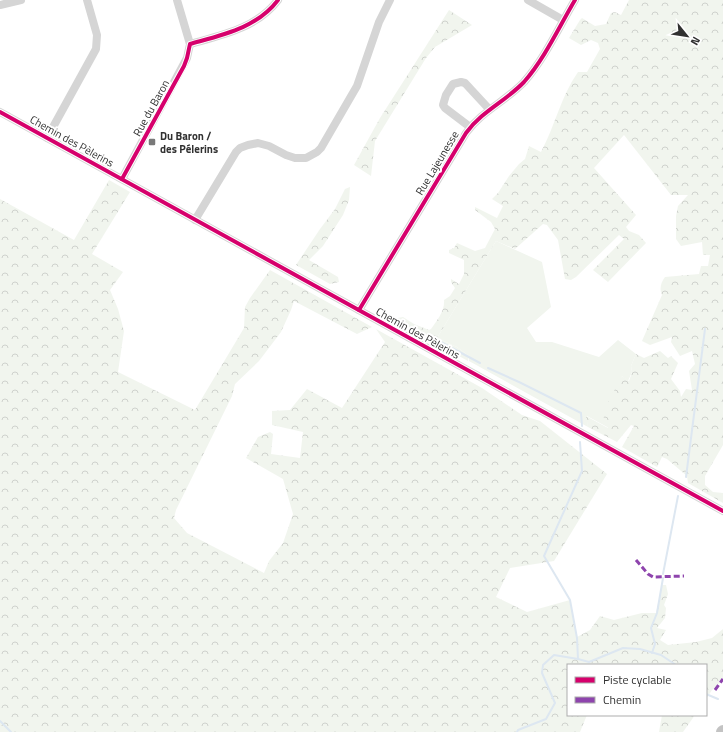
<svg xmlns="http://www.w3.org/2000/svg" width="723" height="732" font-family="'Titillium Web',sans-serif">
<style>
.green{fill:#f1f5ee}
.forest{fill:url(#forest-crowns)}
.lines{fill:none;stroke-linecap:round;stroke-linejoin:round}
.stream{stroke:#dde7f1;stroke-width:2}
.minor{stroke:#d5d5d5;stroke-width:8}
.highway{stroke:#c3c3c3;stroke-width:12}
.quiet{stroke:#8e44ad;stroke-width:3;stroke-dasharray:6 3;stroke-linecap:butt}
.cycleway-casing{stroke:#fff;stroke-width:6}
.cycleway{stroke:#d6006c;stroke-width:4}
.poi-dot{fill:#797979;stroke:#fff;stroke-width:1.5}
.labels{text-anchor:middle;stroke-width:4;stroke-linejoin:round;paint-order:stroke}
.street-label{font-size:11px;fill:#313131;stroke:#fff}
.poi-label{font-size:11px;font-weight:bold;fill:#313131;stroke:#fff;text-anchor:start}
</style>
<defs>
<pattern id="forest-crowns" width="20" height="18" patternUnits="userSpaceOnUse"><rect width="20" height="18" fill="#f1f5ee"/><path d="M2 6a3 3 0 1 1 6 0M12 15a3 3 0 1 1 6 0" fill="none" stroke="#cfd2cd"/></pattern>
</defs>
<rect width="100%" height="100%" fill="#fff"/>
<polygon class="green" points="496,241 542,262 551,307 527,328 536,342 552,342 599,357 618,340 636,354 631,366 632,372 628,381 622,376 609,428 587,416 588,427 469,361 469,356 457,347 437,338"/>
<g class="forest">
<path d="M629,0H723V445L705,476V485L713,492L723,493V503L688,483L687,476L667,459L662,457L657,467L622,447L634,426L631,425L617,442L588,427L586,416L608,428L602,413L622,376L629,381L632,372L631,366L636,354L644,358L660,351L668,358L671,356L678,363L671,379L680,391L681,397L686,389L692,390L689,371L695,364L692,351L680,356L671,342L672,337L650,345L642,341L662,295C659,289 661,282 665,277L699,274L701,266H708L710,255H703L702,242L681,246L676,239V216L678,206L688,195H671L624,135L594,168L636,215L626,227L629,231L639,235L646,243L608,282L593,270L624,239L619,235L576,277L571,280L565,279L558,240L547,225L543,224L515,249L496,241L437,338L457,347L469,356L468,361L392,319L403,317L414,324L429,330L431,329C437,320 445,311 444,300L450,296L455,288L451,282V279L459,284L464,274V260L449,253V250L454,248L457,243L475,251L485,248L495,229L491,222L475,210V207L497,218L503,206L492,199L498,193L509,176L519,164L525,159L529,146L541,152C555,126 561,96 578,72H587L600,49L598,43L591,40L581,45L569,38L580,20L582,18L595,26L606,24L611,13L615,12L621,15Z"/>
<polygon points="449,10 472,25 435,47 426,58 375,141 371,176 354,165 380,118"/>
<polygon points="109,180 130,192 92,254 123,272 110,290 118,309 124,331 118,372 195,410 244,328 245,307 250,298 270,270 372,327 357,334 294,301 291,310 281,332 259,361 235,384 232,396 176,510 174,518 187,533 264,573 269,561 283,543 293,514 283,479 246,458 258,437 270,432 273,434 271,454 300,458 303,432 272,425 272,411 290,410 307,389 342,408 385,342 376,329 482,388 522,415 540,421 607,474 554,561 510,568 496,597 527,612 570,600 577,637 590,630 600,616 614,620 642,613 656,613 662,585 666,585 668,594 664,605 666,608 665,618 657,628 666,630 660,640 668,645 696,642 712,638 723,629 723,680 712,690 706,699 706,665 568,665 568,715 587,715 580,732 0,732 0,199 74,240"/>
<polygon points="350,187 349,200 343,215 323,246 309,260 338,277 339,282 330,284 296,265 320,229 335,209 345,189"/>
<polygon points="662,715 695,715 683,732 659,732"/>
</g>
<g class="lines">
<g class="stream">
<polyline points="437,340 480,363"/>
<polyline points="488,368 519,382 581,413 582,426"/>
<polyline points="686,477 705,329"/>
<polyline points="663,574 678,496"/>
<polyline points="652,653 655,644 651,628 657,613 663,578"/>
<polyline points="578,659 577,638 570,600 544,556 582,471 580,442"/>
<polyline points="706,694 718,699"/>
<polyline points="0,721 11,732"/>
<polyline points="517,732 518,730 546,719 555,703 542,673 543,665 554,655 578,659 589,662 623,648 640,649 661,655 676,665"/>
</g>
<g class="minor">
<polyline points="528,0 563,20"/>
<polyline points="0,5 21,0"/>
<path d="M190,44C222,35 257,28 278,0"/>
<polyline points="0,112 723,511"/>
<polyline points="470,127 445,108 443,105 446,95 453,84 461,82 465,83 489,109"/>
<polyline points="47,138 96,49 97,35 87,0"/>
<polyline points="122,179 187,58 190,44 177,0"/>
<polyline points="195,220 236,152 240,148 248,145 258,143 269,146 286,155 295,158 306,158 317,152 321,148 357,86 379,22 390,0"/>
<path d="M359,310L466,133C482,111 506,101 524,82C545,58 559,27 575,0"/>
</g>
<polyline class="highway" points="722,732 723,731"/>
<g class="quiet">
<polyline points="636,560 648,574 653,577 684,576"/>
<polyline points="715,690 723,679"/>
</g>
<g class="cycleway-casing">
<g id="cycleway">
<polyline points="0,112 723,511"/>
<path d="M122,179L184,66L187,58L190,44C222,35 257,28 278,0"/>
<path d="M359,310L466,133C482,111 506,101 524,82C545,58 559,27 575,0"/>
</g>
</g>
<use href="#cycleway" class="cycleway"/>
</g>
<rect class="poi-dot" x="148" y="138" width="8" height="8" rx="2"/>
<g class="labels">
<g class="street-label">
<text transform="translate(151 108) rotate(-61)" y="4">Rue du Baron</text>
<text transform="translate(72 141) rotate(29)" y="4">Chemin des Pèlerins</text>
<text transform="translate(437 163) rotate(-59)" y="4">Rue Lajeunesse</text>
<text transform="translate(418 333) rotate(29)" y="4">Chemin des Pèlerins</text>
</g>
<g class="poi-label">
<text x="160" y="140">Du Baron /<tspan x="160" dy="13">des Pélerins</tspan></text>
</g>
</g>
<rect x="567" y="664" width="140" height="52" fill="#ffffff" stroke="#adadad"/>
<rect x="575" y="677" width="20" height="6" fill="#d6006c" stroke="#adadad"/>
<text x="603" y="684" font-size="12" fill="#313131">Piste cyclable</text>
<rect x="575" y="697" width="20" height="6" fill="#8e44ad" stroke="#adadad"/>
<text x="603" y="704" font-size="12" fill="#313131">Chemin</text>
<g transform="translate(687 36) rotate(120)" stroke="#ffffff" stroke-width="3" paint-order="stroke">
<path d="M0-3L7 15L0 10L-7 15Z" fill="#313131"/>
<text y="-6" font-size="11" font-weight="bold" text-anchor="middle" fill="#313131">N</text>
</g>
</svg>
